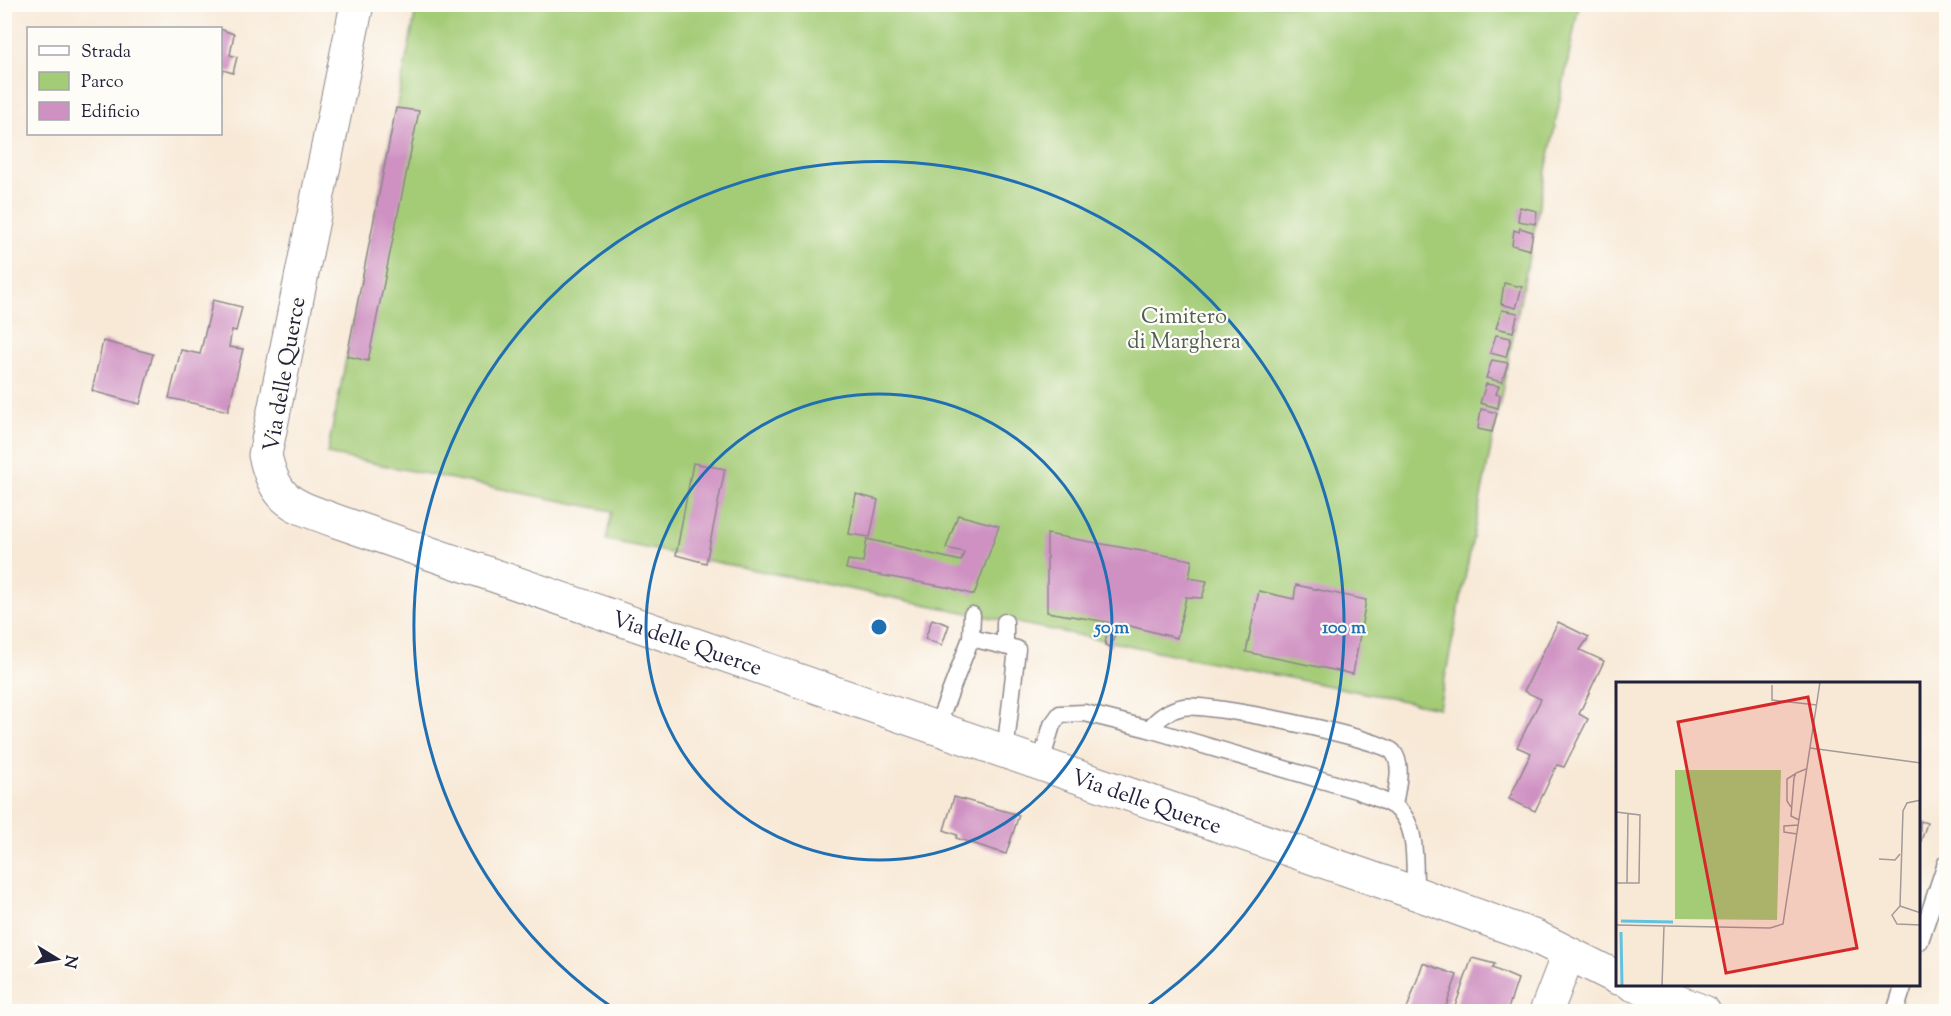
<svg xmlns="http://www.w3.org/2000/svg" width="1951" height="1016" font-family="'Sorts Mill Goudy',serif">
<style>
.green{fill:#a4cc77;stroke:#637759;stroke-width:1.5}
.building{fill:#cf91c2}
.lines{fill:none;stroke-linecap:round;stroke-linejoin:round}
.lane-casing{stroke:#8d8689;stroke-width:19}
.street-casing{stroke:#8d8689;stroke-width:35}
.lane{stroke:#fff;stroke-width:16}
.street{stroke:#fff;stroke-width:33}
.ring{fill:none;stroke:#1f6fb2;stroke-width:3}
.labels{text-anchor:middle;stroke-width:4.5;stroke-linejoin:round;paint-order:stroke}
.park-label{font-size:22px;fill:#505e50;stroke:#fdfcf7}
.street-label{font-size:22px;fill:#22223b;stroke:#fdfcf7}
.inset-river{fill:none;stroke:#61c1e0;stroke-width:3}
.inset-road{fill:none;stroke:#a29999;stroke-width:1.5}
.view{fill:#d62828;fill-opacity:0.15;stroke:#d62828;stroke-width:3}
.inset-edge{fill:none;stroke:#22223b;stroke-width:3}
.centre{fill:#1f6fb2;stroke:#fdfcf7;stroke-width:3}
.ring-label{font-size:18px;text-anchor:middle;font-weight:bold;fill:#1f6fb2;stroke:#fdfcf7;stroke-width:4.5;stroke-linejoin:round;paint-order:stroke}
</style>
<rect width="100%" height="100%" fill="#fdfcf7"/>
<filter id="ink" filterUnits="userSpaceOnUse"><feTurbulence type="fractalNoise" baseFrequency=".0167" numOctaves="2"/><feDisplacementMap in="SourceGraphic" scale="12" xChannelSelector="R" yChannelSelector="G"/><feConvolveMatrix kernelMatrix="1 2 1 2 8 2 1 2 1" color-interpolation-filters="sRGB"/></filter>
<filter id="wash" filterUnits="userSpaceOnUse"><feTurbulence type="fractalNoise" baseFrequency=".008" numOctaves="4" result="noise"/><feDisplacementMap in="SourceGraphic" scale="24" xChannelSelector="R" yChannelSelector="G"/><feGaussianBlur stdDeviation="1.35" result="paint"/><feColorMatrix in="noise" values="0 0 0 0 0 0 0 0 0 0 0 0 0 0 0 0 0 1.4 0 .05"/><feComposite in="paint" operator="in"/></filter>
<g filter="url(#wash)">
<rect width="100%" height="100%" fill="#f8e9d7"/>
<polygon class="green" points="417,5 1579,5 1439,708 606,540 612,511 327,454"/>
<g id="blocks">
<g class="building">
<polygon points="220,29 234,34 230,55 237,57 233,73 223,70 221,76"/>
<polygon points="396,108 419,111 368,361 347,356"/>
<polygon points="1520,207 1537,211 1535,224 1518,221"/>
<polygon points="1520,228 1533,232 1530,250 1512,245 1514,230 1519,232"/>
<polygon points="1504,283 1522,287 1516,308 1501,304"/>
<polygon points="213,300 242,307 236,331 232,330 229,347 243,349 228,411 169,398 181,350 200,354"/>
<polygon points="1502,310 1518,313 1513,332 1496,328"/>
<polygon points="1496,335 1511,338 1506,357 1490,353"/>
<polygon points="103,341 153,354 140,404 92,391"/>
<polygon points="1492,360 1508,363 1502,382 1486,378"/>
<polygon points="1486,384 1499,386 1496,394 1500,395 1498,408 1480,403"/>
<polygon points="1481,409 1497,413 1492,432 1478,429"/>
<polygon points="693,463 725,469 706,563 676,555"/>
<polygon points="856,494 878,500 870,537 849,534"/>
<polygon points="958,515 999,526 974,595 951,588 846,569 848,560 863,562 867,539 961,561 964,552 946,548"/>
<polygon points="1047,534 1192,560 1189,578 1207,581 1202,598 1186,597 1177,638 1118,623 1111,647 1105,645 1108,622 1047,612"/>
<polygon points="1296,585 1366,600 1353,674 1246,652 1259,591 1294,599"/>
<polygon points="932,619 949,625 942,645 925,639"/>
<polygon points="1558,622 1589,637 1580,650 1604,661 1579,714 1588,719 1564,767 1557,765 1535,811 1509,799 1531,753 1517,747 1541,699 1524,691"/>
<polygon points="954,797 1019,815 1006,854 956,838 957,835 944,830"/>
<polygon points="1920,821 1927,823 1920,844"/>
<polygon points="1472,958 1495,964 1492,968 1518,979 1507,1012 1453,1012"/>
<polygon points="1423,963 1457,975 1444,1012 1406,1012"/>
</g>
</g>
</g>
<g filter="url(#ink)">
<use href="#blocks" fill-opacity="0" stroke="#8d8689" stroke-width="1.5"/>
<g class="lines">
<g class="lane-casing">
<g id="lane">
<polyline points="971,638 972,615"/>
<polyline points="1005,646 1005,622"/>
<polyline points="936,729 971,638 1017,649 1005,753"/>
<path d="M1149,729C1158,718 1168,710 1183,707C1205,702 1380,738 1393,752C1404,766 1396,790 1394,806"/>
<path d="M1040,765L1052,725L1060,714L1085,713L1149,729L1359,791C1371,796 1384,800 1395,807C1419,823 1414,868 1415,893"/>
<polyline points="1920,941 1946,863"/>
<polyline points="1895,1012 1904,984"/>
</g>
</g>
<g class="street-casing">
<g id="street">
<path id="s1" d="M357,4L265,455C276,504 294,505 336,521L1415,893L1536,937L1618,978"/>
<polyline points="1632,984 1704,1012"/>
<polyline points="1546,1012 1568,955"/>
</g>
</g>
<use href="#lane" class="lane"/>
<use href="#street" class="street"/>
</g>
</g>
<g class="ring">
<circle cx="879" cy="627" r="233"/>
<path d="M616 1010A465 465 0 1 1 1142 1010"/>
</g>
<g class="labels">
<g class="park-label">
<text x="1184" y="323">Cimitero<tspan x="1184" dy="25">di Marghera</tspan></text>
</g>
<g class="street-label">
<text transform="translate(283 374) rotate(-80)" y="8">Via delle Querce</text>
<text dy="8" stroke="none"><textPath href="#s1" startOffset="936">Via delle Querce</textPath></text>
<text dy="8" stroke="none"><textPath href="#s1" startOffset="1422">Via delle Querce</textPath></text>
</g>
</g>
<g transform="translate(1616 682)">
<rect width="304" height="304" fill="#f8e9d7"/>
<path d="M59,88H165L161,238L59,237Z" fill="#a4cc77"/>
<path class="inset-river" d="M5,239L57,240M5,250L6,304"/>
<path class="inset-road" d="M156,3V18L201,23M194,66L305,81M305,118L291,121L287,129L284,224L276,233L281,242L305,243M175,125L171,119V97L179,92M0,130L24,133L23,201H0M183,138L175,134L178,96L180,91L190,87M181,152L168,150V144L182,143M263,177L279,178L284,172M11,201L12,131M284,224L305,231M0,243L154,246L167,242L204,0M46,304L48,244"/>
<path class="view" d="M192,15L241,266L110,291L62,40Z"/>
<rect width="304" height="304" class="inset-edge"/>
</g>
<circle cx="879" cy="627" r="9" class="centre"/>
<g class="ring-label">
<text x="1112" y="633">50 m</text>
<text x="1344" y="633">100 m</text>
</g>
<rect width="1951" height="1016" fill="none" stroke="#fdfcf7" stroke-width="24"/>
<rect x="27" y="27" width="195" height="108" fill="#fdfcf7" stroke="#a5a5ac" stroke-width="1.5"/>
<rect x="39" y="46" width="30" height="9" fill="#ffffff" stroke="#a5a5ac" stroke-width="1.5"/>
<text x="81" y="57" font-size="18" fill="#22223b">Strada</text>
<rect x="39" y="72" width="30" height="18" fill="#a4cc77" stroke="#a5a5ac" stroke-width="1.5"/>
<text x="81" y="87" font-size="18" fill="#22223b">Parco</text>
<rect x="39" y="102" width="30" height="18" fill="#cf91c2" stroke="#a5a5ac" stroke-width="1.5"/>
<text x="81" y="117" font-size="18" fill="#22223b">Edificio</text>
<g transform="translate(57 959) rotate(101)" stroke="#fdfcf7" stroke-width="4.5" paint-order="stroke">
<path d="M0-4.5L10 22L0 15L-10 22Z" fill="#22223b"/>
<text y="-9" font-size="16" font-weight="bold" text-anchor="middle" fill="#22223b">N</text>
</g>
</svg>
